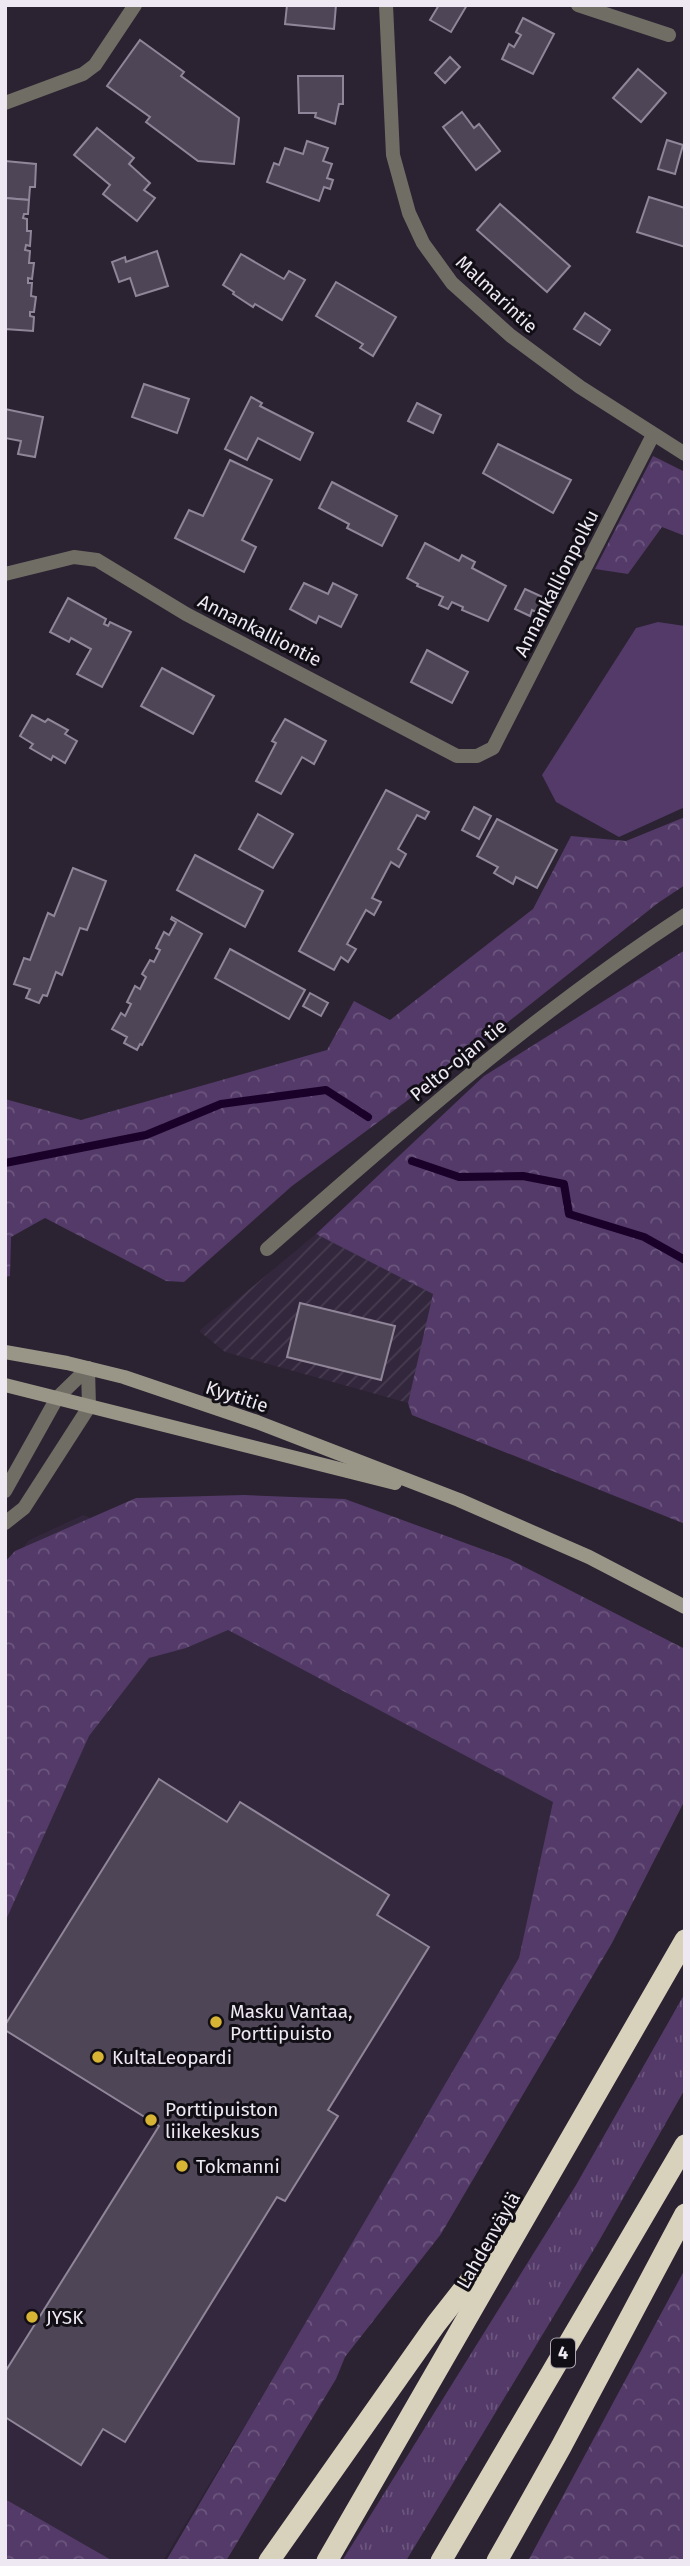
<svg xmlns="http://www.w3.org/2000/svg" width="690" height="2566" font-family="'Fira Sans',sans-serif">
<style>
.built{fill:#33273d}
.industrial{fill:url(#industrial-furrows)}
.grass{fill:url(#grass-tufts)}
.forest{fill:url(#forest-crowns)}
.garden{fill:#533a68}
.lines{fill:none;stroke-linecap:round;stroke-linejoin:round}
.stream{stroke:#1a012a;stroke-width:8}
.building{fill:#4e4556;stroke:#908699;stroke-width:2}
.minor{stroke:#706d65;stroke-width:14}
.tertiary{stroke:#706d65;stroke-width:14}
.secondary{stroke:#9a9687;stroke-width:14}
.motorway{stroke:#d8d1bb;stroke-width:21}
.poi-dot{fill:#d7b434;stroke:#110e15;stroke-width:2.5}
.labels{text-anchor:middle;stroke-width:6;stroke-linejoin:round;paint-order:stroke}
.shield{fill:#110e15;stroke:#aca7b0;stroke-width:2}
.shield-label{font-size:18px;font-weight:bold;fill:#eee8f3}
.street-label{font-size:19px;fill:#eee8f3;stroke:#110e15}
.poi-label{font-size:19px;fill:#eee8f3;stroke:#110e15;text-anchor:start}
</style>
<defs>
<pattern id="industrial-furrows" width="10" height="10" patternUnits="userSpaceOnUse" patternTransform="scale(1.75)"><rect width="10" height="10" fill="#33273d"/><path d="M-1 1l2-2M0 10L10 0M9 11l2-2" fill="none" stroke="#473c50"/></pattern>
<pattern id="grass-tufts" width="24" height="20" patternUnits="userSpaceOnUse" patternTransform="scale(1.75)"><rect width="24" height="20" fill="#533a68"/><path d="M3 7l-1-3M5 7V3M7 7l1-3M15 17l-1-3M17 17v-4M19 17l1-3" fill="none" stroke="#6c567e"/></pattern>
<pattern id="forest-crowns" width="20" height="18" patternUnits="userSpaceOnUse" patternTransform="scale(1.75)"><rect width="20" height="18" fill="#533a68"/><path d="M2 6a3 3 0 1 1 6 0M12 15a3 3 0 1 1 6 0" fill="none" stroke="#6c567e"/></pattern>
</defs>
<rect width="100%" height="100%" fill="#2b2232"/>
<polygon class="built" points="83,1515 639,1726 533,1948 163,2561 113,2561 5,2499 5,1569 29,1540"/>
<polygon class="industrial" points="316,1234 434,1294 408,1403 225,1352 199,1331"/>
<polygon class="grass" points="685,1993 685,2089 599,2241 406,2561 342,2561 576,2185"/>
<g class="forest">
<polygon points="653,456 685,472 685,536 662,527 628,574 595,569"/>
<polygon points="685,817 685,885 658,903 435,1080 292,1186 184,1282 166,1281 45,1218 11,1237 10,1276 5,1277 5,1099 81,1120 327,1050 354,1001 390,1020 533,909 571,836 626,841"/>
<polygon points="685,950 685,1524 412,1415 408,1403 433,1294 316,1234 484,1076"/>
<polygon points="244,1495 345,1499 509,1559 685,1649 685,1800 612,1943 441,2234 345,2357 336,2379 226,2561 166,2561 519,1958 553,1802 228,1630 186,1648 149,1658 89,1736 5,1922 5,1562 15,1551 136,1498"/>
<polygon points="685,2269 685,2561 528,2561"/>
<polygon points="5,2499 113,2561 5,2561"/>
</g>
<polygon class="garden" points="658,622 685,626 685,807 619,837 556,802 542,775 636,628"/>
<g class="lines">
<g class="stream">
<polyline points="412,1161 459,1177 523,1176 564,1184 569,1214 644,1237 685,1260"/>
<polyline points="5,1163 146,1135 221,1104 326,1090 368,1117"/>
</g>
</g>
<g class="building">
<polygon points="287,5 336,5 334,29 285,24"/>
<polygon points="439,5 467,5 451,32 430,20"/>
<polygon points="523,18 554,34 533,74 502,59 509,44 514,47 521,35 516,32"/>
<polygon points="140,40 184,72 181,76 239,118 234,164 198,161 146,122 150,117 107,86"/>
<polygon points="450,57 460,67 445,83 435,73"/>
<polygon points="638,69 666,93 641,122 613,98"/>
<polygon points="298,76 343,76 343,104 339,104 335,124 315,117 316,113 299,113"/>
<polygon points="462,112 474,128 479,124 500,151 476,170 443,127"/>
<polygon points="97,128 134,158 129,164 150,183 144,190 155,198 137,221 103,194 110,185 74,155"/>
<polygon points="667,140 683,145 675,174 658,169"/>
<polygon points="307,141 328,148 323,161 332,164 327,178 333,180 330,189 324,187 319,201 267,182 274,163 279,165 285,148 303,154"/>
<polygon points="5,161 36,164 35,187 30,187 29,200 5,198"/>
<polygon points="649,197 685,208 685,247 637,232"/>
<polygon points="5,198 29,200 28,214 24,214 23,218 27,219 27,231 31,231 30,246 26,245 25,250 30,251 29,263 34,263 32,279 28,278 28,283 32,283 31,296 36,297 34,312 30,312 30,316 34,317 33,331 5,329"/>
<polygon points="500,204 570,266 547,292 477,230"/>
<polygon points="157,251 168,286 136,296 130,278 119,282 112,262 125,257 126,262"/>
<polygon points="241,254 284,279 289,271 305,280 282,320 255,304 253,307 233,294 234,292 223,285"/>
<polygon points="336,282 396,317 373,356 360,348 363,344 316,316"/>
<polygon points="585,313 610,330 600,345 574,329"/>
<polygon points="144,384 189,399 177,433 132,417"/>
<polygon points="251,397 262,403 260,406 313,433 300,460 258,438 247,460 225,449"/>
<polygon points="417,403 441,415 433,433 408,421"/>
<polygon points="5,409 43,417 35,457 18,454 21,441 5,438"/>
<polygon points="498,444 571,480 553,513 483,473"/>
<polygon points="230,460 272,480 242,540 256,547 244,572 175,538 189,510 203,516"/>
<polygon points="332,482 397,516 382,546 347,528 349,524 319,508"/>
<polygon points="425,543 459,561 462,555 475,562 472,568 506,586 488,621 462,610 463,607 452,602 448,609 439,605 443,597 417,586 418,584 407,578"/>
<polygon points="304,583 328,594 333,583 357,595 341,627 319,616 316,623 290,609"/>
<polygon points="525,589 547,599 540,614 532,610 530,616 515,609"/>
<polygon points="68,598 106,619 104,624 108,626 110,622 131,632 102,687 77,674 91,649 71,638 69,642 50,632"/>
<polygon points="427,650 468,672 452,703 411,682"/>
<polygon points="162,668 214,696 193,734 141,706"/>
<polygon points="32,715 45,722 48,719 68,730 65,734 77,741 65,763 53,756 51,760 30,748 33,744 20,736"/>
<polygon points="285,719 326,741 314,764 302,757 281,794 256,781 276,743 272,741"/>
<polygon points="386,790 429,812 425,819 417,815 398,849 406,854 399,867 391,862 372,898 381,902 374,915 366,910 347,944 356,949 348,962 341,957 334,970 299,951"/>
<polygon points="474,807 491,816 479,839 462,830"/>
<polygon points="258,814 293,834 273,868 239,849"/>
<polygon points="497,819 557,850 537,888 516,877 513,884 494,873 498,867 477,856"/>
<polygon points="195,855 263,891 245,927 177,890"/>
<polygon points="73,868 106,881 87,930 80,928 62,975 56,972 47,996 43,995 39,1003 26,998 30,989 14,984 24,958 30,960 48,913 54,916"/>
<polygon points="172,917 202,934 142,1045 140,1044 137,1050 124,1043 127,1037 112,1029 121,1013 125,1016 131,1004 127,1002 135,986 140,989 146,977 142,974 150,960 154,962 160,950 156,948 164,932 169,935 176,922 171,919"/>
<polygon points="230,949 305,990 289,1019 215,978"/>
<polygon points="310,993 328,1003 321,1016 303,1006"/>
<polygon points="300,1303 395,1326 381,1380 287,1357"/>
<polygon points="159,1779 227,1822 240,1802 389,1895 377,1915 429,1947 328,2110 338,2116 285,2201 277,2197 125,2442 103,2429 81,2465 5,2417 5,2372 159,2126 5,2030 5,2025"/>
</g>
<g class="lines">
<g class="minor">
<polyline points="578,5 669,35"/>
<polyline points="5,103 83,74 95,65 135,5"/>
<polyline points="5,574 74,557 97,560 186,614 457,756 477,756 493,748 653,435"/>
<path d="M267,1249C401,1131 535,1013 685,915"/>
<polyline points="5,1491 57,1398 88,1368"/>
<polyline points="5,1523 24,1508 89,1407 88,1368"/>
</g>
<polyline class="tertiary" points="386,5 393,155 409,213 423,243 452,283 511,336 580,387 685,454"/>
<g class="secondary">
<polyline points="5,1352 67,1363 124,1377 257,1422 459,1500 589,1557 685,1607"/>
<polyline points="5,1385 395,1483"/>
</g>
<g class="motorway">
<polyline points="269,2561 436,2324 498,2245"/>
<polyline points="327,2561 685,1940"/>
<polyline points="441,2561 685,2145"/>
<polyline points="497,2561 561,2447 685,2214"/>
</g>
</g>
<g class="poi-dot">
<circle cx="216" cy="2022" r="7"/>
<circle cx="98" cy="2057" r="7"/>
<circle cx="151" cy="2120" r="7"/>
<circle cx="182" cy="2166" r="7"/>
<circle cx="32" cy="2317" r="7"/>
</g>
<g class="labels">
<rect class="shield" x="551" y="2338.5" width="24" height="29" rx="5"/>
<g class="shield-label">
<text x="563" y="2359">4</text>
</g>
<g class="street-label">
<text transform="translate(497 294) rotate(43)" y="7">Malmarintie</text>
<text transform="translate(556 583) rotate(-63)" y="7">Annankallionpolku</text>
<text transform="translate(260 630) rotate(27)" y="7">Annankalliontie</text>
<text transform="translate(458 1060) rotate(-39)" y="7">Pelto-ojan tie</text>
<text transform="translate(237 1396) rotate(18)" y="7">Kyytitie</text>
<text transform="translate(488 2240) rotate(-60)" y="7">Lahdenväylä</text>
</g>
<g class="poi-label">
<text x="230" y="2018">Masku Vantaa,<tspan x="230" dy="22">Porttipuisto</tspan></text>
<text x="112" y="2064">KultaLeopardi</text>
<text x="165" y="2116">Porttipuiston<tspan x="165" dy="22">liikekeskus</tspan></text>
<text x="196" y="2173">Tokmanni</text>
<text x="46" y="2324">JYSK</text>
</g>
</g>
<rect width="690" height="2566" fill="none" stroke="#eee8f3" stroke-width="14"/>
</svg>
